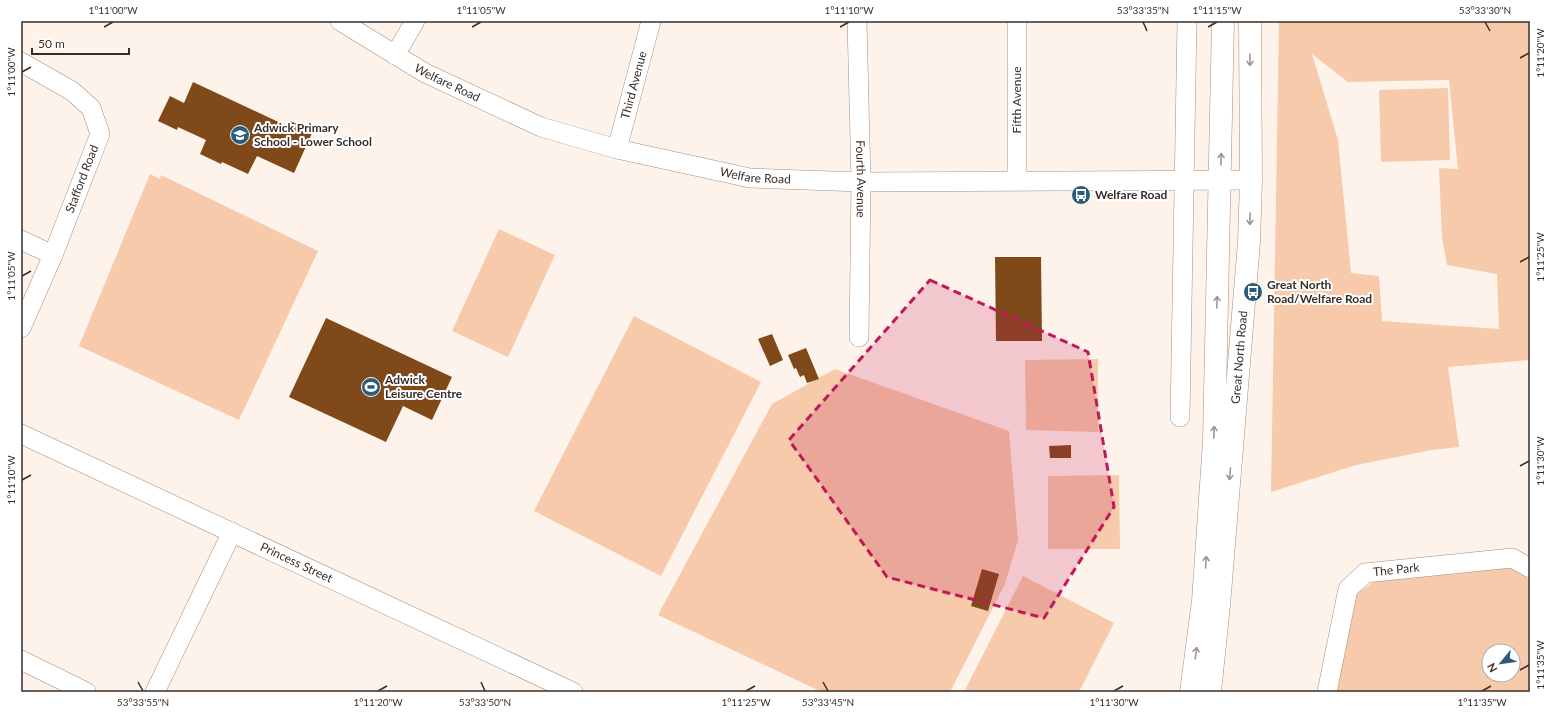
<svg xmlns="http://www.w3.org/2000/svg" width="1551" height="713" font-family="Lato,sans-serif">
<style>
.green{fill:#f6caab;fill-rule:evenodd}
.building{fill:#7f491a}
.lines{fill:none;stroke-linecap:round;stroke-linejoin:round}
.minor-casing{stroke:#a68e7d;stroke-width:20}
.highway-casing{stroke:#a68e7d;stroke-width:23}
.minor{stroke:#fff;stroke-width:19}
.highway{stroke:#fff;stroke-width:22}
.oneway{stroke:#9c9693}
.marked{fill:#c2185b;fill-opacity:0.2;stroke:#c2185b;stroke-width:3;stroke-dasharray:8 5;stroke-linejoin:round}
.ticks{fill:none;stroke:#392e27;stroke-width:1.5}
.labels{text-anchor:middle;stroke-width:4;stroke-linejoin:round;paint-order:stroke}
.street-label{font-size:12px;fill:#392e27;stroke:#fff}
.poi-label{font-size:12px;font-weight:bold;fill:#392e27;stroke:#fff;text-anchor:start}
.neatline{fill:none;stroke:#392e27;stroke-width:1.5}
.ticks-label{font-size:10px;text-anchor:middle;fill:#392e27}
</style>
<rect width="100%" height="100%" fill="#fef3eb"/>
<g class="green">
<path d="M1279,21H1530V360L1448,367L1459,447L1432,450L1356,465L1271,492ZM1312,54L1348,82L1449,80L1458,169L1439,168L1442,237L1447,265L1497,274L1499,329L1382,321L1379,276L1351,273L1338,140Z"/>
<polygon points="1448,88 1450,160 1381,162 1379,90"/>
<polygon points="150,174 160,179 161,175 318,251 239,420 79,346"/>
<polygon points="499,229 555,255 508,357 452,331"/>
<polygon points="634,316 761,382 661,576 534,511"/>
<polygon points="1098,359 1098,432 1026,430 1025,360"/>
<polygon points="835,369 1009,431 1018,540 1005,584 950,692 822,692 658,615 772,404"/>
<polygon points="1119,475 1120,549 1048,549 1048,476"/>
<path d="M1515,567L1530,581V692H1334L1355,595L1384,574ZM1489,651H1513V675H1489Z"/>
<polygon points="1023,576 1114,623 1079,692 964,692"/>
</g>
<g class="building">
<polygon points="193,82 287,126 290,121 313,131 294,173 257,156 248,174 222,162 221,164 200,154 206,140 178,127 177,130 158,121 170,96 184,103"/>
<polygon points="995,257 1041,257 1042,341 996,341"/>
<polygon points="326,318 452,377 432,420 403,406 386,442 289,397"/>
<polygon points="772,334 783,360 770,366 758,339"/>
<polygon points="806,348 819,379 807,383 804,375 800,377 796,368 794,369 788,355"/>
<polygon points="1071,445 1071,458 1050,458 1049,446"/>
<polygon points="982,569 999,574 988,611 971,606"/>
</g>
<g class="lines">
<g class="minor-casing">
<g id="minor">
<path id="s1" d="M340,21L425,73L541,127L617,149L750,178L861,182L1251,180"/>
<path id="s2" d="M857,21L861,182L859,337"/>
<polyline points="1017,21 1017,180"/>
<polyline points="395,55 415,21"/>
<polyline points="21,62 72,91 91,108 100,134 53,255 21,328"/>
<path id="s3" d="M617,149L651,21"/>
<polyline points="21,240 53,255"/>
<polyline points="1180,417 1187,21"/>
<path id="s4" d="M21,434L573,692"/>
<polyline points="21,660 86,692"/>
<polyline points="155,692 232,532"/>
<path id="s5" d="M1327,692L1348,589L1365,573L1512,558L1530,568"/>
</g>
</g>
<g class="highway-casing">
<g id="highway">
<polyline points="1191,692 1203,601 1214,441 1223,21"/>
<path id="s6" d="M1210,692L1219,605L1249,242L1251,180L1250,21"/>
</g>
</g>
<use href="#minor" class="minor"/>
<use href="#highway" class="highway"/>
</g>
<defs><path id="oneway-shaft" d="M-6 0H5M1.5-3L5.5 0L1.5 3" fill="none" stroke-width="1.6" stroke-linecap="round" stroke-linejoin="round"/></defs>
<g class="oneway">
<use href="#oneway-shaft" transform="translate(1250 60) rotate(89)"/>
<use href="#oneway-shaft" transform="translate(1221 159) rotate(-89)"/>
<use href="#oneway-shaft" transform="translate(1250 219) rotate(92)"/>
<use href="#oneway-shaft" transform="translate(1217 302) rotate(-88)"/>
<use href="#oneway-shaft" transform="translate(1214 432) rotate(-88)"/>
<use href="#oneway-shaft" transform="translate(1230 474) rotate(95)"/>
<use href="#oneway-shaft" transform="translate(1206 562) rotate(-86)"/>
<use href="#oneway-shaft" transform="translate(1196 653) rotate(-83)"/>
</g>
<path class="marked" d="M930,280L1088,352L1114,507L1044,618L887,577L789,440Z"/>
<path class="ticks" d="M1143,22L1147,31M1485,22L1490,31M104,27L113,22M472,27L481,22M840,27L849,22M1208,27L1217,22M1520,58L1529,53M22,72L31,67M1520,262L1529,257M22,276L31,271M1520,466L1529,461M22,480L31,475M1520,670L1529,665M138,682L143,691M481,682L485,691M823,682L828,691M378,691L387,686M746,691L755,686M1114,691L1123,686M1482,691L1491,686"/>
<defs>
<g id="school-disc" transform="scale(1)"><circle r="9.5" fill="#2b5d7a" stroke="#fff"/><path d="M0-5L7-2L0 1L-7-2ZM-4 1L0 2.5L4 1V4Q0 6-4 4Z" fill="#fff"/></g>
<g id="bus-disc" transform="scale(1)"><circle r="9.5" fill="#2b5d7a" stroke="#fff"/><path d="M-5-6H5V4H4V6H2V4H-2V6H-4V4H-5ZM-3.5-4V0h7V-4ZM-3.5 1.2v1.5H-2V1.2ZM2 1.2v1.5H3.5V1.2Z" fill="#fff"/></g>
<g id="stadium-disc" transform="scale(1)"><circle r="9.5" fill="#2b5d7a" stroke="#fff"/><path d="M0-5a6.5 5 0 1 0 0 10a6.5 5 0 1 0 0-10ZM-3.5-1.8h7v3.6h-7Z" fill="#fff"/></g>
</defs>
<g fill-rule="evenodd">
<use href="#school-disc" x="240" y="135"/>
<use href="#bus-disc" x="1081" y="195"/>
<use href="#bus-disc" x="1253" y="292"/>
<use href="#stadium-disc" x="371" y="387"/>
</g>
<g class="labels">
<g class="street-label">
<text dy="4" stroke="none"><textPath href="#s1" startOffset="124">Welfare Road</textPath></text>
<text dy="4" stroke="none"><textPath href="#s3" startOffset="66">Third Avenue</textPath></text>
<text transform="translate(1017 100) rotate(-90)" y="4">Fifth Avenue</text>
<text dy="4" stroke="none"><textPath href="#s1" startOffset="448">Welfare Road</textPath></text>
<text transform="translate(82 179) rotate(-69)" y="4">Stafford Road</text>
<text dy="4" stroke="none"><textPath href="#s2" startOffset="158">Fourth Avenue</textPath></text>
<text dy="4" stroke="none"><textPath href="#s6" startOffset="336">Great North Road</textPath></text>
<text dy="4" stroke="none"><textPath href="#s4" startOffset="304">Princess Street</textPath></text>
<text dy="4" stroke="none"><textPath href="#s5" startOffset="160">The Park</textPath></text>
</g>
<g class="poi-label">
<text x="254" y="132">Adwick Primary<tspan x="254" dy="14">School - Lower School</tspan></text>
<text x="1095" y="199">Welfare Road</text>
<text x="1267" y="289">Great North<tspan x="1267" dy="14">Road/Welfare Road</tspan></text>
<text x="385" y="384">Adwick<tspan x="385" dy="14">Leisure Centre</tspan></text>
</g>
</g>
<rect width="1551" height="713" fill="none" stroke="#ffffff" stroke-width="44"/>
<g transform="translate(1501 663) rotate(241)"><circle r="19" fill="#ffffff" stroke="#b0aba9"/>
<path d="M0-3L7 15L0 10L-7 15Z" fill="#2b5d7a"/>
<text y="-6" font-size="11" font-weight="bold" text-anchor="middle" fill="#392e27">N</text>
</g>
<path d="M32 48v6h97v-6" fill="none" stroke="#392e27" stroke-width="2"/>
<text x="38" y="48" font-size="12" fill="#392e27" stroke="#ffffff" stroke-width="3" paint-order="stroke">50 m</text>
<rect x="22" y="22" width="1507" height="669" class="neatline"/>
<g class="ticks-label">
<text x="113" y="14">1°11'00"W</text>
<text x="481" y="14">1°11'05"W</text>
<text x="849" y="14">1°11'10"W</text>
<text x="1143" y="14">53°33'35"N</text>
<text x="1217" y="14">1°11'15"W</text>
<text x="1485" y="14">53°33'30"N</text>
<text transform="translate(1540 53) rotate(-90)" y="4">1°11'20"W</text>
<text transform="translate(11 72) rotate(-90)" y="4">1°11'00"W</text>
<text transform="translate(1540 257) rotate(-90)" y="4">1°11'25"W</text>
<text transform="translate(11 276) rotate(-90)" y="4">1°11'05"W</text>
<text transform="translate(1540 461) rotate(-90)" y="4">1°11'30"W</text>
<text transform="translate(11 480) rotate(-90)" y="4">1°11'10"W</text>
<text transform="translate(1540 665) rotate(-90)" y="4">1°11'35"W</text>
<text x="143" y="706">53°33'55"N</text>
<text x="378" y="706">1°11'20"W</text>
<text x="485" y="706">53°33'50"N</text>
<text x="746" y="706">1°11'25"W</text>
<text x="828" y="706">53°33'45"N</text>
<text x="1114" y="706">1°11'30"W</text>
<text x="1482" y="706">1°11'35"W</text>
</g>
</svg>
